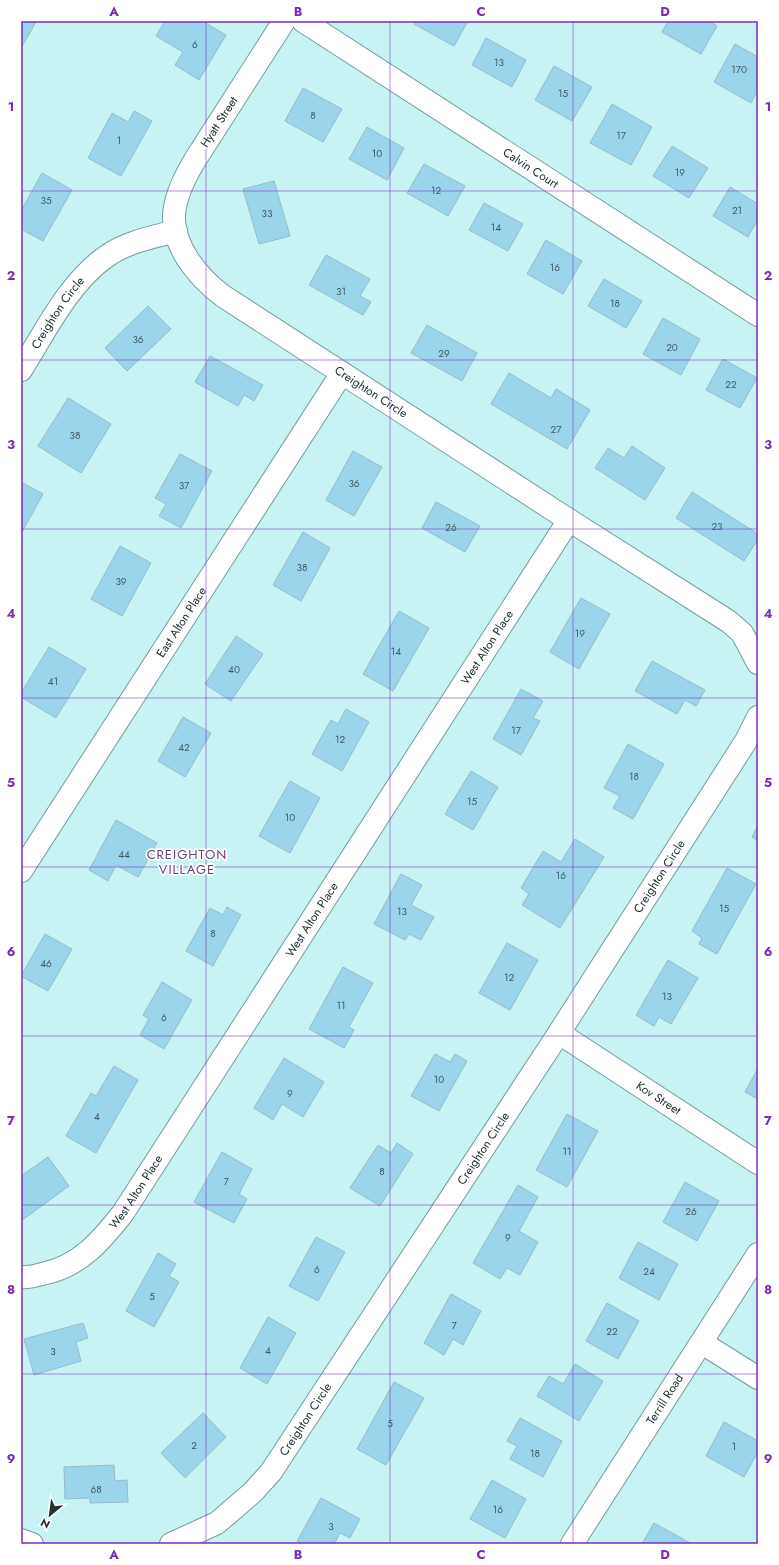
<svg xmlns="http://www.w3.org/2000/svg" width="779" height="1565" font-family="Jost,sans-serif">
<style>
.building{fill:#9ad5eb;stroke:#96bac8}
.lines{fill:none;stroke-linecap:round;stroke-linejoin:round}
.minor-casing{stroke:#749c9f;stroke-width:24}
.minor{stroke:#fff;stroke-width:22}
.grid{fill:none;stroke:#7b2cbf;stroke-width:1;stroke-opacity:0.55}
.labels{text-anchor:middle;stroke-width:3.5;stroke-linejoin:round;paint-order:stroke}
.number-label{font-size:10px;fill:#3e5a60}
.street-label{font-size:12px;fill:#203132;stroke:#fff}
.neighbourhood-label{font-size:13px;letter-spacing:1px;fill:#67427c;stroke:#fff}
.neatline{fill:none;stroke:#7b2cbf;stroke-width:1.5}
.grid-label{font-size:13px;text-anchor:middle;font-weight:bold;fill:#7b2cbf}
</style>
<rect width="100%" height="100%" fill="#c8f3f5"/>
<g class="building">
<polygon points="21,21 36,22 21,48"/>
<polygon points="165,21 202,21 226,35 199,80 175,65 183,52 156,36"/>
<polygon points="416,21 468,21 454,46 414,24"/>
<polygon points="668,21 709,21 717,26 701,54 662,32"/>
<polygon points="486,38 526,60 512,87 472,65"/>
<polygon points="735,44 758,57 758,89 751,103 714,82"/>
<polygon points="554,66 592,87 572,121 535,100"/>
<polygon points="303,88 342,109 323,142 285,121"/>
<polygon points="612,104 652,127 631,165 590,143"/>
<polygon points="134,111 152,121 121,176 88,158 112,113 128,122"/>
<polygon points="367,127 404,148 387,180 349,159"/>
<polygon points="672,146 708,168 689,198 653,176"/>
<polygon points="424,164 465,186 448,216 407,193"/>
<polygon points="42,173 72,190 43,241 21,229 21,211"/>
<polygon points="274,181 290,236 259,244 243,189"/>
<polygon points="730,187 758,204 758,219 748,237 713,216"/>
<polygon points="484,203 523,224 508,251 469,230"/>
<polygon points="546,240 582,261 563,294 527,274"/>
<polygon points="326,255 370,279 360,296 371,302 363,315 309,285"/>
<polygon points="604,279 642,301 626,328 588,306"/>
<polygon points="148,306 171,329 127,371 105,348"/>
<polygon points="663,318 700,339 681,375 643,354"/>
<polygon points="427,325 477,353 462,381 411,353"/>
<polygon points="210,356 263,385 254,401 244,395 238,406 195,382"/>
<polygon points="723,359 757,378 740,408 706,390"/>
<polygon points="509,373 551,398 556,389 590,410 567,449 491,404"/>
<polygon points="68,398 111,424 81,473 38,446"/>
<polygon points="632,446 665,468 645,500 595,468 608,448 624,458"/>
<polygon points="353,451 382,467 354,516 326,500"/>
<polygon points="180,454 212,471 181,528 159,516 166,504 155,498"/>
<polygon points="21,482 43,494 21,534"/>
<polygon points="692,492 758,534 758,539 744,561 676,518"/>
<polygon points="436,502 480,526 465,552 422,528"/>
<polygon points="303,532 330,548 301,601 273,585"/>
<polygon points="120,546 151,563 122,616 91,599"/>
<polygon points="581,598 610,614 579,669 550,652"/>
<polygon points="399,611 429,628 393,691 363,674"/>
<polygon points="236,636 263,654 231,701 205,684"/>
<polygon points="49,647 86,669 56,718 21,697 21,693"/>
<polygon points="652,661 705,690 696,706 685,700 677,714 635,691"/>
<polygon points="521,689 543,701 533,718 540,721 521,755 493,739"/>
<polygon points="346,709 369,722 342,771 312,754 331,720 338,724"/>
<polygon points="183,717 211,733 185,777 158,761"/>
<polygon points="628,744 664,764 633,819 613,808 620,796 604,788"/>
<polygon points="471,771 498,787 473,830 445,814"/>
<polygon points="290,781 320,798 290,853 259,836"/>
<polygon points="116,820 157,843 138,877 116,865 108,881 89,870"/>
<polygon points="758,825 758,841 752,837"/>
<polygon points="575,839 604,857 560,928 522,905 529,894 521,888 543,851 561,862"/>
<polygon points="727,868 756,884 717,954 699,944 702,938 692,931"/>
<polygon points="401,874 422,885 411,905 434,917 421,940 409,934 405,940 374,924"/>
<polygon points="227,907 241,915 213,966 186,951 210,908 223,915"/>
<polygon points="45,934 72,949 48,991 21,976"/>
<polygon points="507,943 538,960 510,1010 479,993"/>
<polygon points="668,960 698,978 671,1024 659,1017 654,1026 636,1015"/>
<polygon points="343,967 373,983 349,1027 354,1030 344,1048 309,1029"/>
<polygon points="162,982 192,1000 164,1049 140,1035 149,1019 143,1015"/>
<polygon points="435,1054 450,1062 455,1054 467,1061 439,1111 411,1096"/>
<polygon points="284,1058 324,1082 303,1117 282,1104 273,1120 254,1108"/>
<polygon points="114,1066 138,1080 96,1153 66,1136 91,1093 96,1096"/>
<polygon points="758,1068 758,1099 745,1092"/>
<polygon points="567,1114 598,1131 567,1187 536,1170"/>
<polygon points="397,1143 413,1154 380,1206 350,1188 378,1145 391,1153"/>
<polygon points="222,1152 252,1169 239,1194 247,1199 234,1223 194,1202"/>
<polygon points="48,1157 69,1186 21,1221 21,1176"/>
<polygon points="685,1182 719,1201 697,1241 663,1222"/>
<polygon points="518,1185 538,1197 519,1231 538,1242 520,1275 507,1268 500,1279 473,1263"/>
<polygon points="316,1237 345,1252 318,1301 289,1286"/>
<polygon points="638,1242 678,1264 659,1300 619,1278"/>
<polygon points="158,1253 176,1264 169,1276 179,1282 154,1327 126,1311"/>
<polygon points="451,1294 481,1311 463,1345 453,1339 444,1355 424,1343"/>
<polygon points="607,1303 639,1321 618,1359 586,1341"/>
<polygon points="268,1317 296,1333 267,1384 240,1368"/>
<polygon points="83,1323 88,1338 76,1342 81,1361 34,1375 24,1339"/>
<polygon points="575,1364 603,1381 579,1421 537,1396 549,1376 563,1384"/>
<polygon points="394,1382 424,1398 386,1465 357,1449"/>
<polygon points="203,1413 226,1437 185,1478 161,1453"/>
<polygon points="520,1418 562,1441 543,1477 510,1459 517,1446 507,1441"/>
<polygon points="724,1422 758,1441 758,1452 744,1477 706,1456"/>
<polygon points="114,1465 115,1481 127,1480 128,1502 90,1503 90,1498 65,1499 64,1467"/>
<polygon points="492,1480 526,1499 505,1538 470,1519"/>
<polygon points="321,1498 360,1519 350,1538 340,1533 334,1544 303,1544 297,1541"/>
<polygon points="654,1523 692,1544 642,1544"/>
</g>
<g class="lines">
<g class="minor-casing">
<g id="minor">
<path id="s1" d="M284,21L195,160C185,177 176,194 174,214C172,247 199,278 223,296L569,520L728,621L742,633L758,663"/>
<path id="s2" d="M303,21L758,315"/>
<path id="s3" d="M21,370C45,332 69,282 107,256C127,242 153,237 176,231"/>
<path id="s4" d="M21,871L342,373"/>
<path id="s5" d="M559,1033L758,1163"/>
<path id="s6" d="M21,1277C28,1278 35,1276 42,1274C79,1267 101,1241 123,1213L569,520"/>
<polyline points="702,1343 758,1378"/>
<polyline points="21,1540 32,1544"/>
<path id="s7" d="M171,1544L217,1523L253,1492L271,1472L559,1033L746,741L758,717"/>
<path id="s8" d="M572,1544L758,1254"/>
</g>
</g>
<use href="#minor" class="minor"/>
</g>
<path class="grid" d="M206,21V1544M390,21V1544M573,21V1544M21,191H758M21,360H758M21,529H758M21,698H758M21,867H758M21,1036H758M21,1205H758M21,1374H758"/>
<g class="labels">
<g class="number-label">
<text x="195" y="48">6</text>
<text x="499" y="66">13</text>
<text x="739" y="73">170</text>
<text x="563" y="97">15</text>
<text x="313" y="119">8</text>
<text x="621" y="139">17</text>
<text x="119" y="144">1</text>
<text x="377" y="157">10</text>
<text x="680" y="176">19</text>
<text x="436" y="194">12</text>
<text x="46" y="204">35</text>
<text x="737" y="214">21</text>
<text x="267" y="217">33</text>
<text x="496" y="231">14</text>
<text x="555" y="271">16</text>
<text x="341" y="295">31</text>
<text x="615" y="307">18</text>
<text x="138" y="343">36</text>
<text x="672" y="351">20</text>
<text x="444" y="357">29</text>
<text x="731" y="388">22</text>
<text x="556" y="433">27</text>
<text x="75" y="439">38</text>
<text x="354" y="487">36</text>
<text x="184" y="489">37</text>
<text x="717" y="530">23</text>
<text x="451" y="531">26</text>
<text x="302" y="571">38</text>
<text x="121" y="585">39</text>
<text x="580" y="637">19</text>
<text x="396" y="655">14</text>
<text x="234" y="673">40</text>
<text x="53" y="685">41</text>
<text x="516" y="734">17</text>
<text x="340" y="743">12</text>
<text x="184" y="751">42</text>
<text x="634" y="780">18</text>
<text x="472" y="805">15</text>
<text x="290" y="821">10</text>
<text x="124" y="858">44</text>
<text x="561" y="879">16</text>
<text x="724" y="912">15</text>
<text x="402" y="915">13</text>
<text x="213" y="937">8</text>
<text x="46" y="967">46</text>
<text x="509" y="981">12</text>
<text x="667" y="1000">13</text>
<text x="341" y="1009">11</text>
<text x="164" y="1021">6</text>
<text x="439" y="1083">10</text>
<text x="290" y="1097">9</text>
<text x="97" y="1120">4</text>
<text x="567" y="1155">11</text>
<text x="382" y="1175">8</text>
<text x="226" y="1185">7</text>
<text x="691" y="1215">26</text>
<text x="508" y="1241">9</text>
<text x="317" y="1273">6</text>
<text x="649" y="1275">24</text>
<text x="152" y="1300">5</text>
<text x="454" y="1329">7</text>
<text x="612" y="1335">22</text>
<text x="268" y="1354">4</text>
<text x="53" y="1355">3</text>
<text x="390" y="1427">5</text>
<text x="194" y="1449">2</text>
<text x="734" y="1450">1</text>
<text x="535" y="1457">18</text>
<text x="96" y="1493">68</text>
<text x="498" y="1513">16</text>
<text x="331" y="1530">3</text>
</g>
<g class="street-label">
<text transform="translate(219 122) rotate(-57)" y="4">Hyatt Street</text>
<text dy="4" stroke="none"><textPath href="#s2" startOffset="271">Calvin Court</textPath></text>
<text dy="4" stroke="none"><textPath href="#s3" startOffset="68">Creighton Circle</textPath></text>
<text dy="4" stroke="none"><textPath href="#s1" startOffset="499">Creighton Circle</textPath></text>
<text dy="4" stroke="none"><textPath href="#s4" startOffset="296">East Alton Place</textPath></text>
<text dy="4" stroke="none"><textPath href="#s6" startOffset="798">West Alton Place</textPath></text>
<text dy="4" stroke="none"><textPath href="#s7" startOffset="836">Creighton Circle</textPath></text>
<text dy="4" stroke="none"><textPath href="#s6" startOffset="474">West Alton Place</textPath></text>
<text dy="4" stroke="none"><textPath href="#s5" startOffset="119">Kov Street</textPath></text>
<text dy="4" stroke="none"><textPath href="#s7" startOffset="512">Creighton Circle</textPath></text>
<text dy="4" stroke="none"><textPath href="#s6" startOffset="150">West Alton Place</textPath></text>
<text dy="4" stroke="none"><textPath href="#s8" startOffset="172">Terrill Road</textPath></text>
<text dy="4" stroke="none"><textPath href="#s7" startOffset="188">Creighton Circle</textPath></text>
</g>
<g class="neighbourhood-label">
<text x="187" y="859">CREIGHTON<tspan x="187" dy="15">VILLAGE</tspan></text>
</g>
</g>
<rect width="779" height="1565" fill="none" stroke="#ffffff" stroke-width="44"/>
<g transform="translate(50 1515) rotate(209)" stroke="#ffffff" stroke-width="3" paint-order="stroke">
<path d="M0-3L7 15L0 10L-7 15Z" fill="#203132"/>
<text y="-6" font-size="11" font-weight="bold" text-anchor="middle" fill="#203132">N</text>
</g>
<rect x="22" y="22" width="735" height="1521" class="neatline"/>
<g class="grid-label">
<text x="114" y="16">A</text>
<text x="298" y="16">B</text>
<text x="481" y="16">C</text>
<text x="665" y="16">D</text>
<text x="11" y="111">1</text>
<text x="768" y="111">1</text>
<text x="11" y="280">2</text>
<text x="768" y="280">2</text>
<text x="11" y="449">3</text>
<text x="768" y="449">3</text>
<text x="11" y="618">4</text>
<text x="768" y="618">4</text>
<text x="11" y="787">5</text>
<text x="768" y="787">5</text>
<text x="11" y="956">6</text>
<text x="768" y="956">6</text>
<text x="11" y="1125">7</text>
<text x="768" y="1125">7</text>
<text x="11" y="1294">8</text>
<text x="768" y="1294">8</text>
<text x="11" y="1463">9</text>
<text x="768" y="1463">9</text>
<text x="114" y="1559">A</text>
<text x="298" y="1559">B</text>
<text x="481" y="1559">C</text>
<text x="665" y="1559">D</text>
</g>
</svg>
